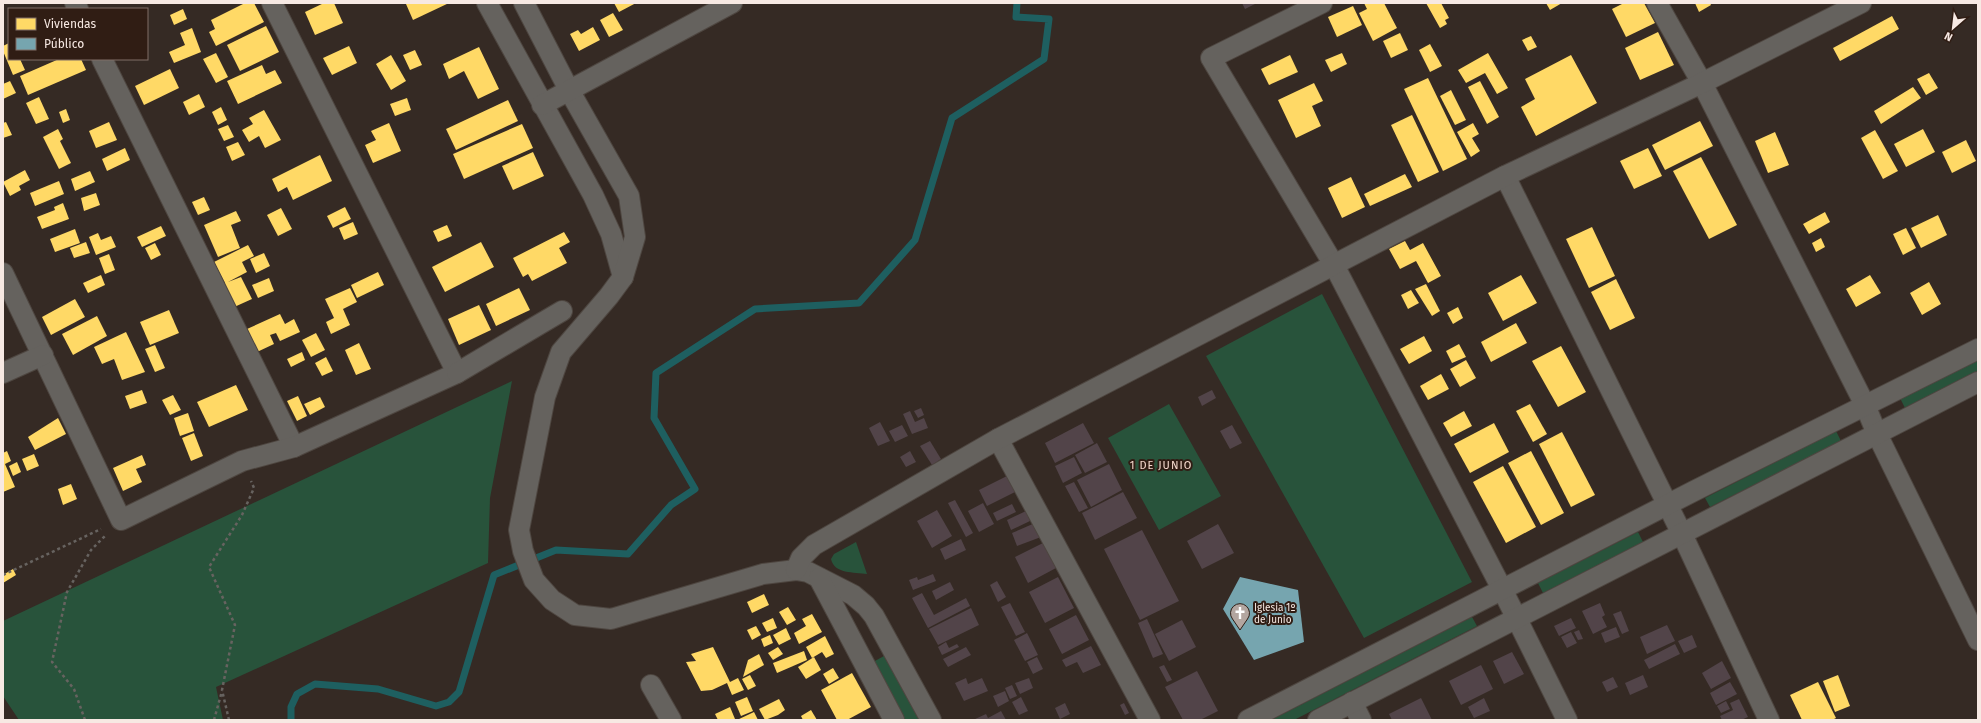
<svg xmlns="http://www.w3.org/2000/svg" width="1981" height="723" font-family="'Fira Sans',sans-serif">
<style>
.green{fill:#28533b}
.homes{fill:#ffd966}
.public{fill:#76a5af}
.lines{fill:none;stroke-linecap:round;stroke-linejoin:round}
.stream{stroke:#1e5f60;stroke-width:7}
.building{fill:#524449}
.street-casing{stroke:#4e4640;stroke-width:22}
.path{stroke:#676360;stroke-width:2.5;stroke-dasharray:3 3;stroke-linecap:butt}
.street{stroke:#65625e;stroke-width:20}
.labels{text-anchor:middle;stroke-width:4;stroke-linejoin:round;paint-order:stroke}
.poi-label{font-size:10px;fill:#f7e9e3;stroke:#301d14;text-anchor:start}
.neighbourhood-label{font-size:11px;letter-spacing:1px;fill:#f4d9cd;stroke:#301d14}
</style>
<rect width="100%" height="100%" fill="#352a24"/>
<g class="green">
<polygon points="1322,294 1472,582 1364,638 1206,356"/>
<polygon points="1978,359 1978,371 1905,408 1900,398"/>
<polygon points="512,381 490,498 488,563 216,687 223,720 19,720 3,696 3,621"/>
<polygon points="1169,404 1221,496 1159,530 1108,438"/>
<polygon points="1836,431 1841,441 1710,507 1705,498"/>
<polygon points="1638,532 1643,542 1543,593 1538,583"/>
<path d="M856,542L867,574C854,572 834,574 831,559L834,554Z"/>
<polygon points="1472,617 1477,626 1294,720 1271,720"/>
<polygon points="884,656 920,720 905,720 873,662"/>
</g>
<g class="homes">
<polygon points="245,3 254,3 264,22 216,46 209,32 215,29 211,20"/>
<polygon points="324,3 334,3 343,23 315,35 305,12"/>
<polygon points="407,3 449,3 413,20 406,4"/>
<polygon points="614,3 636,3 619,12"/>
<polygon points="1364,3 1384,3 1397,28 1373,41 1359,13 1367,9"/>
<polygon points="1426,3 1441,3 1449,18 1445,20 1447,24 1440,28"/>
<polygon points="1546,3 1562,3 1550,10"/>
<polygon points="1624,3 1644,3 1655,23 1626,37 1612,9"/>
<polygon points="1695,3 1710,3 1711,5 1699,12"/>
<polygon points="1353,6 1362,25 1337,37 1328,17"/>
<polygon points="183,9 187,19 174,25 170,15"/>
<polygon points="613,13 623,30 609,37 600,20"/>
<polygon points="1892,16 1899,29 1840,61 1833,48"/>
<polygon points="266,26 279,52 240,71 227,45"/>
<polygon points="593,27 600,40 579,51 570,34 578,30 581,34"/>
<polygon points="192,28 201,52 174,63 169,52 185,45 180,33"/>
<polygon points="1658,32 1674,65 1640,80 1625,48"/>
<polygon points="1400,33 1408,50 1391,58 1383,41"/>
<polygon points="1531,36 1537,47 1528,51 1522,40"/>
<polygon points="9,43 9,59 20,59 25,70 13,75 3,51 3,46"/>
<polygon points="1430,44 1442,66 1430,72 1419,50"/>
<polygon points="349,46 357,63 332,75 323,58"/>
<polygon points="479,47 499,89 478,99 464,71 449,79 443,64"/>
<polygon points="415,50 422,65 410,70 403,55"/>
<polygon points="216,53 228,77 216,83 203,59"/>
<polygon points="1342,53 1347,64 1331,72 1325,60"/>
<polygon points="1488,53 1508,88 1497,94 1485,73 1466,83 1458,70"/>
<polygon points="391,55 406,81 391,90 376,64"/>
<polygon points="1290,55 1298,72 1269,85 1261,69"/>
<polygon points="1571,55 1597,103 1536,136 1521,107 1535,99 1525,79"/>
<polygon points="59,59 81,59 86,70 28,95 20,76"/>
<polygon points="262,65 266,74 275,70 282,83 238,104 227,81"/>
<polygon points="170,69 179,88 144,105 135,86"/>
<polygon points="1929,73 1938,88 1926,95 1917,79"/>
<polygon points="1428,78 1467,159 1443,171 1404,89"/>
<polygon points="10,81 16,93 3,99 3,84"/>
<polygon points="1480,81 1499,117 1487,124 1468,87"/>
<polygon points="1314,83 1323,101 1312,106 1321,126 1296,138 1278,100"/>
<polygon points="1913,87 1921,98 1881,124 1874,111"/>
<polygon points="1451,90 1466,120 1455,125 1440,96"/>
<polygon points="199,94 205,107 189,115 183,102"/>
<polygon points="39,97 49,119 36,124 26,103"/>
<polygon points="407,98 411,110 395,116 390,104"/>
<polygon points="508,100 518,121 456,150 446,129"/>
<polygon points="221,107 227,120 218,125 212,112"/>
<polygon points="66,109 70,120 63,123 59,112"/>
<polygon points="264,110 281,140 265,148 259,136 249,142 242,130 253,124 249,118"/>
<polygon points="1412,115 1439,172 1418,182 1391,125"/>
<polygon points="1700,121 1713,146 1665,170 1652,145"/>
<polygon points="6,122 12,135 3,138 3,123"/>
<polygon points="109,122 117,140 96,148 89,131"/>
<polygon points="389,123 401,151 373,163 365,145 376,140 371,131"/>
<polygon points="1473,123 1479,134 1472,138 1480,151 1471,157 1457,132"/>
<polygon points="522,124 533,148 464,179 453,154"/>
<polygon points="228,125 234,137 224,141 218,129"/>
<polygon points="58,129 63,139 60,141 71,163 59,169 43,137"/>
<polygon points="1923,129 1935,152 1906,167 1894,144"/>
<polygon points="1875,130 1898,171 1883,179 1861,138"/>
<polygon points="1775,132 1789,165 1768,173 1755,141"/>
<polygon points="1966,140 1976,161 1952,173 1942,152"/>
<polygon points="238,142 245,155 232,161 226,147"/>
<polygon points="125,148 130,160 107,171 102,159"/>
<polygon points="1648,148 1662,176 1634,189 1620,161"/>
<polygon points="533,152 544,176 513,190 502,166"/>
<polygon points="320,155 332,181 293,200 287,187 278,192 272,179"/>
<polygon points="1701,157 1737,225 1709,239 1673,171"/>
<polygon points="25,170 30,180 19,186 21,190 10,196 3,182"/>
<polygon points="90,171 95,182 75,191 71,179"/>
<polygon points="1405,174 1412,187 1370,206 1364,194"/>
<polygon points="1351,177 1365,207 1342,218 1328,188"/>
<polygon points="59,181 64,194 35,206 30,193"/>
<polygon points="96,193 100,205 84,211 81,198"/>
<polygon points="204,197 210,210 198,215 192,202"/>
<polygon points="63,203 69,219 42,229 37,217 55,210 54,207"/>
<polygon points="345,207 351,219 333,228 327,216"/>
<polygon points="281,208 292,229 278,236 267,215"/>
<polygon points="236,211 241,221 231,225 240,248 218,257 204,225"/>
<polygon points="1825,212 1830,222 1809,234 1803,224"/>
<polygon points="1938,215 1947,235 1921,248 1911,228"/>
<polygon points="353,222 358,234 344,240 339,228"/>
<polygon points="447,225 452,236 438,242 433,231"/>
<polygon points="161,226 166,236 142,247 137,237"/>
<polygon points="1592,227 1615,276 1589,288 1566,239"/>
<polygon points="1906,228 1916,248 1903,255 1893,234"/>
<polygon points="75,229 80,243 55,252 50,239"/>
<polygon points="564,232 570,242 559,248 567,263 532,281 528,274 523,277 513,258"/>
<polygon points="98,233 101,240 111,236 116,247 96,255 89,237"/>
<polygon points="1821,238 1825,247 1816,252 1812,243"/>
<polygon points="1405,241 1410,250 1423,243 1441,276 1428,283 1416,261 1400,269 1389,249"/>
<polygon points="86,242 90,253 74,258 70,248"/>
<polygon points="481,242 494,267 445,292 432,267"/>
<polygon points="155,243 161,255 151,260 145,248"/>
<polygon points="248,245 254,256 242,262 247,272 228,282 241,277 252,299 232,308 222,286 225,283 214,262"/>
<polygon points="264,253 270,266 256,273 250,259"/>
<polygon points="109,254 115,270 105,274 99,258"/>
<polygon points="378,272 384,285 357,298 351,285"/>
<polygon points="101,275 105,285 88,293 83,283"/>
<polygon points="1521,275 1537,303 1503,321 1488,293"/>
<polygon points="1870,275 1881,293 1856,307 1846,289"/>
<polygon points="269,278 274,291 258,298 252,285"/>
<polygon points="1616,279 1635,318 1610,330 1591,292"/>
<polygon points="1929,282 1941,304 1922,315 1910,293"/>
<polygon points="1426,284 1440,311 1432,316 1415,289"/>
<polygon points="350,288 357,302 343,309 350,325 331,334 326,322 334,318 325,299"/>
<polygon points="519,288 530,310 496,326 486,304"/>
<polygon points="1411,290 1419,303 1408,309 1401,295"/>
<polygon points="75,299 85,317 51,335 42,317"/>
<polygon points="479,305 491,330 459,345 448,319"/>
<polygon points="1458,307 1463,318 1453,324 1447,313"/>
<polygon points="169,310 179,333 150,345 140,322"/>
<polygon points="280,314 285,324 294,319 300,332 280,341 276,333 270,335 274,344 257,352 247,329"/>
<polygon points="97,316 107,336 73,355 62,334"/>
<polygon points="1516,323 1527,343 1491,362 1481,342"/>
<polygon points="126,332 145,372 122,380 114,359 102,364 94,347"/>
<polygon points="316,333 325,350 311,357 302,340"/>
<polygon points="1424,336 1432,351 1409,364 1400,349"/>
<polygon points="359,343 371,369 356,375 345,350"/>
<polygon points="1459,344 1466,357 1452,363 1446,351"/>
<polygon points="155,345 165,368 155,372 145,349"/>
<polygon points="1561,346 1586,392 1558,407 1532,361"/>
<polygon points="302,352 305,360 291,367 287,359"/>
<polygon points="326,357 333,371 322,376 315,363"/>
<polygon points="1466,360 1476,378 1460,387 1450,369"/>
<polygon points="1441,374 1449,389 1428,400 1420,386"/>
<polygon points="236,385 248,410 209,427 197,402"/>
<polygon points="142,390 147,403 130,409 125,396"/>
<polygon points="173,395 181,410 170,415 162,400"/>
<polygon points="298,396 307,416 297,421 287,401"/>
<polygon points="320,397 325,407 310,415 304,404"/>
<polygon points="1530,404 1547,434 1533,442 1516,411"/>
<polygon points="1464,411 1472,426 1451,437 1443,423"/>
<polygon points="188,413 194,431 180,436 174,418"/>
<polygon points="58,418 66,434 35,450 28,437"/>
<polygon points="1494,423 1509,452 1470,473 1454,444"/>
<polygon points="1562,432 1595,495 1571,507 1539,444"/>
<polygon points="194,433 203,456 191,461 182,438"/>
<polygon points="7,451 11,461 5,464 15,487 3,492 3,453"/>
<polygon points="1531,451 1564,513 1541,525 1508,463"/>
<polygon points="34,454 39,466 27,471 22,459"/>
<polygon points="142,455 146,465 136,469 142,482 123,491 113,468"/>
<polygon points="17,462 21,472 13,476 9,466"/>
<polygon points="1503,466 1536,527 1506,543 1473,482"/>
<polygon points="71,484 77,499 63,505 58,489"/>
<polygon points="13,569 16,575 3,583 3,575"/>
<polygon points="764,594 769,605 752,613 747,602"/>
<polygon points="788,607 796,620 787,625 779,612"/>
<polygon points="812,614 822,632 799,644 794,633 806,626 802,619"/>
<polygon points="773,618 777,628 767,632 762,623"/>
<polygon points="756,626 761,635 752,640 747,630"/>
<polygon points="786,628 791,639 779,645 773,635"/>
<polygon points="770,635 773,643 764,647 761,639"/>
<polygon points="825,636 834,654 826,658 822,652 812,658 806,647"/>
<polygon points="713,647 730,682 738,678 744,690 732,695 727,683 712,690 701,691 686,662 696,661 691,654"/>
<polygon points="778,647 783,654 773,660 768,653"/>
<polygon points="804,651 807,660 777,673 773,663"/>
<polygon points="759,654 764,665 743,677 748,660"/>
<polygon points="814,657 821,670 806,679 798,667"/>
<polygon points="833,668 839,678 829,684 823,674"/>
<polygon points="852,673 871,707 847,720 837,720 821,690"/>
<polygon points="750,675 756,686 748,690 742,679"/>
<polygon points="1838,675 1850,706 1835,712 1823,681"/>
<polygon points="1818,682 1836,718 1832,720 1802,720 1790,695"/>
<polygon points="747,697 753,711 741,716 735,702"/>
<polygon points="779,699 785,710 778,715 765,720 759,709"/>
<polygon points="730,707 735,719 718,720 715,714"/>
<polygon points="811,710 817,720 803,720 801,716"/>
<polygon points="754,712 758,720 737,720"/>
</g>
<polygon class="public" points="1240,577 1298,590 1304,642 1254,660 1223,609"/>
<g class="lines">
<polyline class="stream" points="291,720 291,707 297,694 315,684 378,689 436,706 449,702 459,692 494,575 556,550 628,554 671,505 695,489 654,418 656,373 755,309 859,303 915,240 952,118 1044,59 1049,19 1016,17 1017,3"/>
</g>
<g class="building">
<polygon points="1242,3 1257,3 1245,9"/>
<polygon points="1212,390 1216,398 1202,406 1198,397"/>
<polygon points="921,408 924,415 918,418 914,411"/>
<polygon points="910,411 915,422 924,418 928,428 912,434 903,414"/>
<polygon points="880,422 890,441 878,446 869,428"/>
<polygon points="1083,423 1094,443 1055,463 1045,443"/>
<polygon points="902,425 908,436 895,442 889,431"/>
<polygon points="1232,425 1242,443 1230,449 1220,431"/>
<polygon points="930,441 941,459 932,465 920,446"/>
<polygon points="1097,443 1107,462 1085,473 1075,455"/>
<polygon points="910,451 916,462 906,467 900,457"/>
<polygon points="1074,457 1082,473 1063,483 1055,466"/>
<polygon points="1109,464 1122,490 1091,507 1077,480"/>
<polygon points="1007,476 1015,492 987,506 979,490"/>
<polygon points="1074,482 1088,508 1079,512 1065,486"/>
<polygon points="1123,492 1137,518 1095,540 1082,513"/>
<polygon points="955,500 973,533 966,537 948,503"/>
<polygon points="983,503 994,524 979,532 968,511"/>
<polygon points="1012,504 1016,512 997,521 993,513"/>
<polygon points="937,510 952,536 932,548 917,521"/>
<polygon points="1026,511 1030,521 1011,530 1007,520"/>
<polygon points="1035,523 1041,537 1017,546 1012,533"/>
<polygon points="1218,524 1234,553 1202,569 1187,541"/>
<polygon points="1142,530 1179,601 1140,620 1104,549"/>
<polygon points="961,539 966,550 945,560 940,549"/>
<polygon points="1043,543 1056,568 1028,583 1015,557"/>
<polygon points="933,574 936,581 913,590 909,580 917,577 918,580"/>
<polygon points="1058,577 1074,608 1045,623 1029,592"/>
<polygon points="997,581 1006,597 998,602 990,585"/>
<polygon points="950,582 954,590 936,600 932,591"/>
<polygon points="922,593 934,615 966,598 970,606 928,628 912,598"/>
<polygon points="1010,603 1025,632 1016,636 1001,607"/>
<polygon points="1600,603 1605,615 1602,617 1607,627 1593,634 1582,611"/>
<polygon points="971,608 979,625 938,645 929,629"/>
<polygon points="1621,611 1629,631 1622,634 1613,614"/>
<polygon points="1076,615 1089,640 1062,654 1049,629"/>
<polygon points="1571,618 1576,628 1559,636 1554,626"/>
<polygon points="1147,619 1163,654 1153,658 1138,623"/>
<polygon points="1182,620 1196,647 1169,661 1155,634"/>
<polygon points="1667,625 1675,641 1647,654 1640,637"/>
<polygon points="1616,627 1620,637 1605,643 1601,633"/>
<polygon points="1579,630 1583,639 1578,640 1574,632"/>
<polygon points="1571,632 1577,643 1567,648 1561,637"/>
<polygon points="1027,633 1038,655 1025,661 1014,640"/>
<polygon points="1692,635 1697,647 1684,653 1678,641"/>
<polygon points="946,642 949,648 957,644 959,647 942,655 938,647"/>
<polygon points="1675,644 1680,654 1649,669 1644,660"/>
<polygon points="1091,646 1101,665 1083,673 1077,662 1066,667 1062,660"/>
<polygon points="966,647 971,655 948,667 943,659"/>
<polygon points="1512,652 1524,674 1504,684 1493,661"/>
<polygon points="1037,657 1043,669 1033,674 1027,662"/>
<polygon points="1722,661 1731,678 1711,689 1702,673"/>
<polygon points="1164,665 1172,680 1167,682 1159,667"/>
<polygon points="1481,665 1493,689 1461,705 1449,681"/>
<polygon points="1197,671 1218,711 1200,720 1183,720 1165,687"/>
<polygon points="1643,675 1648,687 1630,695 1625,683"/>
<polygon points="1613,677 1618,687 1607,692 1602,682"/>
<polygon points="966,678 968,684 982,678 988,691 964,701 955,683"/>
<polygon points="1029,678 1033,688 1020,694 1015,683"/>
<polygon points="1730,682 1737,694 1716,705 1710,693"/>
<polygon points="1012,685 1017,696 1010,699 1005,688"/>
<polygon points="1005,691 1009,701 998,707 993,696"/>
<polygon points="1021,697 1028,711 1019,715 1012,702"/>
<polygon points="1421,698 1432,720 1392,720 1389,714"/>
<polygon points="1484,698 1490,711 1474,718 1468,707"/>
<polygon points="1739,699 1748,717 1741,720 1722,720 1720,716 1733,710 1730,703"/>
<polygon points="1726,701 1730,709 1721,713 1717,706"/>
<polygon points="1065,703 1070,714 1060,719 1055,708"/>
<polygon points="1124,703 1129,713 1125,715 1120,705"/>
<polygon points="1001,711 1006,720 973,720 986,714 988,718"/>
</g>
<g class="lines">
<g class="street-casing">
<g id="street">
<polyline points="75,3 78,9"/>
<polyline points="487,3 593,195 611,234 623,277"/>
<polyline points="524,3 569,90 629,196 635,237 623,277 609,296 561,352 545,397 519,530 523,551 534,580 552,600 575,615 611,619 763,574 796,570 808,572 853,595 866,606 874,616 931,720"/>
<polyline points="1322,3 1211,58 1334,265 1502,589 1567,720"/>
<polyline points="1657,3 1702,83 1865,405 1877,434 1978,640"/>
<polyline points="102,59 294,447"/>
<polyline points="542,105 732,3"/>
<polyline points="1505,176 1682,534 1769,720"/>
<polyline points="3,273 121,520 242,461 294,447 457,373 272,3"/>
<polyline points="3,373 43,355"/>
<polyline points="457,373 562,311"/>
<polyline points="998,439 1150,720"/>
<polyline points="796,570 801,558 814,545 998,439 1505,176 1702,83 1861,3"/>
<polyline points="819,578 894,720"/>
<polyline points="651,685 671,720"/>
<polyline points="1352,702 1361,720"/>
<polyline points="1248,720 1694,491 1978,349"/>
<polyline points="1318,720 1978,382"/>
</g>
</g>
<g class="path">
<polyline points="3,575 101,529"/>
<polyline points="85,720 74,689 52,662 67,592 91,550 105,536"/>
<polyline points="214,720 222,691"/>
<polyline points="229,720 222,690 235,625 209,567 242,515 254,488 251,481"/>
</g>
<use href="#street" class="street"/>
</g>
<defs>
<g id="church-pin" transform="scale(1)"><path d="M0 17L-7.5 6A9.5 9.5 0 1 1 7.5 6Z" fill="#b3a6a0" stroke="#301d14"/><path d="M-1.2-6h2.4v3.5h3.3v2.4h-3.3V6h-2.4V-.1h-3.3v-2.4h3.3Z" fill="#fff"/></g>
</defs>
<g fill-rule="evenodd">
<use href="#church-pin" x="1240" y="613"/>
</g>
<g class="labels">
<g class="poi-label">
<text x="1254" y="611">Iglesia 1º<tspan x="1254" dy="12">de Junio</tspan></text>
</g>
<g class="neighbourhood-label">
<text x="1161" y="469">1 DE JUNIO</text>
</g>
</g>
<rect width="1981" height="723" fill="none" stroke="#f7e9e3" stroke-width="8"/>
<rect x="8" y="8" width="140" height="52" fill="#301d14" stroke="#806f67"/>
<rect x="16" y="18" width="20" height="12" fill="#ffd966" stroke="#806f67"/>
<text x="44" y="28" font-size="12" fill="#f7e9e3">Viviendas</text>
<rect x="16" y="38" width="20" height="12" fill="#76a5af" stroke="#806f67"/>
<text x="44" y="48" font-size="12" fill="#f7e9e3">Público</text>
<g transform="translate(1953 28) rotate(208)" stroke="#301d14" stroke-width="3" paint-order="stroke">
<path d="M0-3L7 15L0 10L-7 15Z" fill="#f7e9e3"/>
<text y="-6" font-size="11" font-weight="bold" text-anchor="middle" fill="#f7e9e3">N</text>
</g>
</svg>
